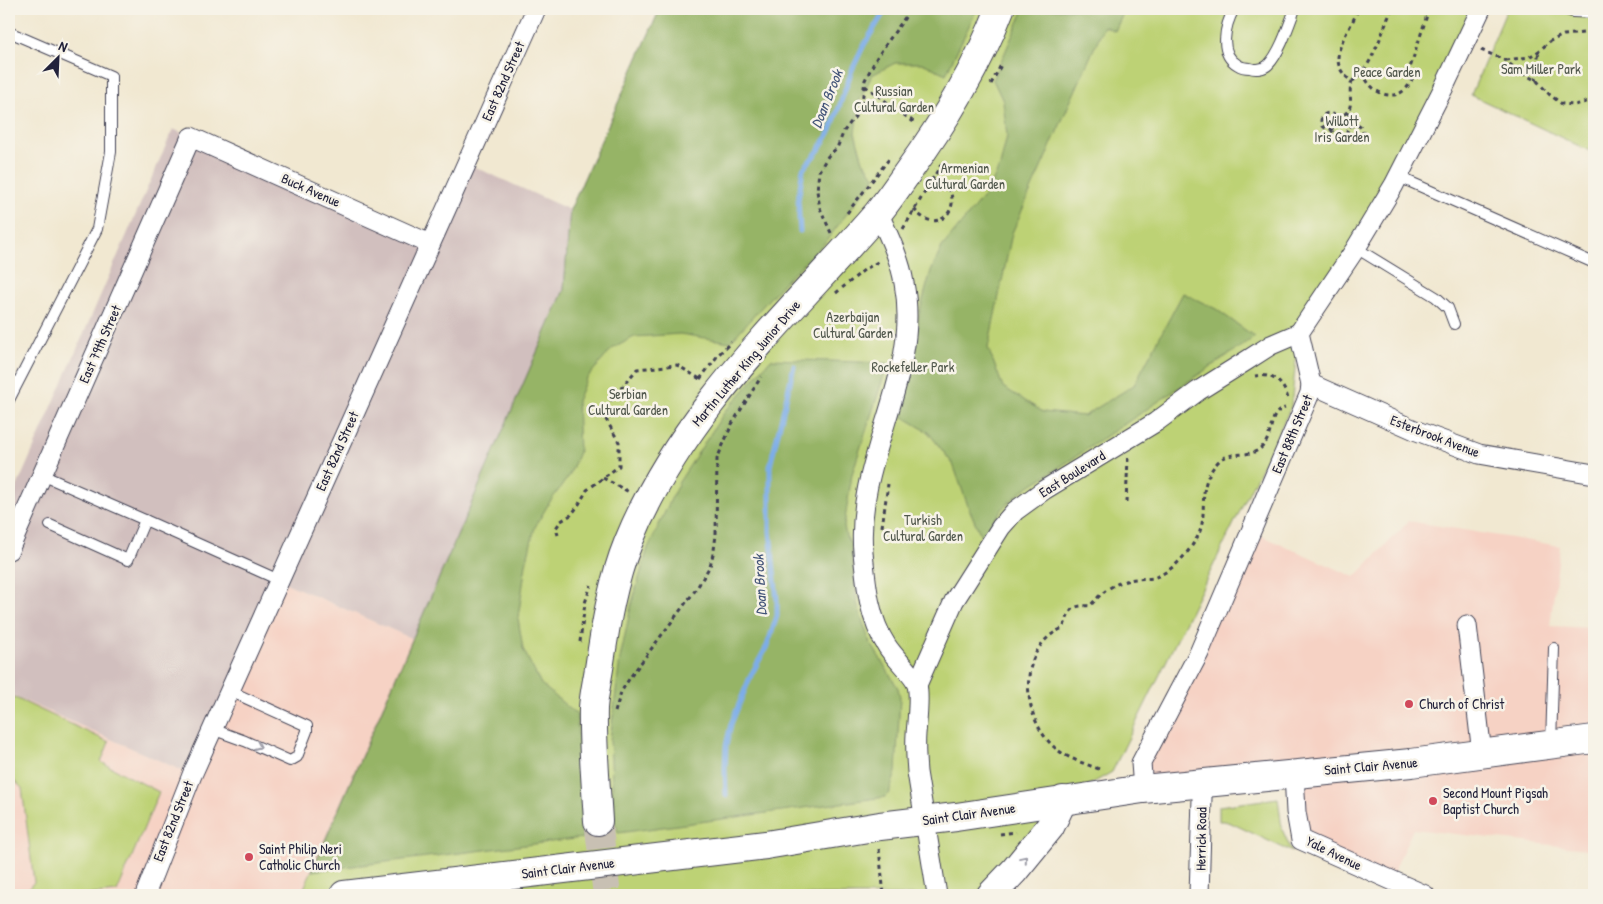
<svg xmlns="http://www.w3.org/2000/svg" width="1603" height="904" font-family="'Patrick Hand',sans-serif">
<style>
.built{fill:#f6d2c4}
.industrial{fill:#d1bfbe}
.green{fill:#bdd275;stroke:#707a58}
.forest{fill:#96b466;stroke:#5c6b50}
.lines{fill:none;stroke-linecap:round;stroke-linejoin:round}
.stream{stroke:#7dade8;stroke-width:5}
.secondary-tunnel{stroke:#c8c0b3;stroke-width:28;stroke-dasharray:28 14;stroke-linecap:butt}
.lane-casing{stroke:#414052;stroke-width:12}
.street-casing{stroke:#414052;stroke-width:21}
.secondary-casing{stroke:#414052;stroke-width:30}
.path{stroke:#414052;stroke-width:3;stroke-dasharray:4 4;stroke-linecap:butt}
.lane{stroke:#fff;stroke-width:10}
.street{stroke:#fff;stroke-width:19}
.secondary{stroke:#fff;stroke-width:28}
.oneway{stroke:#9c9ca7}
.poi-dot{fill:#d1495b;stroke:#f7f3e8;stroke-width:2}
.labels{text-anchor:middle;stroke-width:5;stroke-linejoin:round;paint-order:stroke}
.park-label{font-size:14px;fill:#50574c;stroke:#f7f3e8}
.street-label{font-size:14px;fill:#22223b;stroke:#f7f3e8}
.poi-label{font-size:14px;fill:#22223b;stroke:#f7f3e8;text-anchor:start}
.water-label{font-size:15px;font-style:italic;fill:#425378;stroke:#f7f3e8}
</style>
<rect width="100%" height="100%" fill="#f7f3e8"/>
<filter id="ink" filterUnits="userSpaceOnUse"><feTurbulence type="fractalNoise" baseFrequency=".02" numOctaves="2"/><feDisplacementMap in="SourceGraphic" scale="10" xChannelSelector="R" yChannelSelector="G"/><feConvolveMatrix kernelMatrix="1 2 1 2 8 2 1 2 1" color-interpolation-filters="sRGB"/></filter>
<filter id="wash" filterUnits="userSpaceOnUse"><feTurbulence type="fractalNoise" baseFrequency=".0096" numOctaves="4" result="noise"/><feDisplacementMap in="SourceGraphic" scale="20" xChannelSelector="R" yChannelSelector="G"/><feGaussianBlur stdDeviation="1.12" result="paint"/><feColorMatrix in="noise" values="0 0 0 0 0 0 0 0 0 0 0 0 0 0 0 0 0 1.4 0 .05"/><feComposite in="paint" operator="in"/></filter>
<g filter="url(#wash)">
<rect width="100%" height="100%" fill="#f1e8d1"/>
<g class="built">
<polygon points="1409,521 1560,546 1550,626 1594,628 1594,850 1413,829 1390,880 1301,840 1294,774 1143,789 1141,763 1251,531 1355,577"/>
<polygon points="279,580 413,639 301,895 9,895 9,694 192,775"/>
</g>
<polygon class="industrial" points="173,129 430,243 466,163 570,210 564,290 413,639 279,580 192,775 9,694 9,505"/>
<g class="green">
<polygon points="660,9 1474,9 1394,185 1299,332 1291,407 1112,772 1063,800 980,895 301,895 564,290 570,210"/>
<polygon points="1507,9 1594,9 1594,153 1471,95"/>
<polygon points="9,695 109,742 101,762 159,792 117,892 87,895 23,895 34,882 22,788 9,776"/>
<polygon points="1278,798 1282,829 1292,852 1231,823 1224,821 1219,821 1219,806"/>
</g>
<g class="forest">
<polygon points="660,9 977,9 946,74 922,63 895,63 872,75 859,102 855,133 863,161 875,177 823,245 787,279 730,342 680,334 634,337 612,349 586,379 577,401 579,452 569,476 549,503 535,527 526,564 518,618 523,649 541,684 577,715 583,838 312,871 564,290 570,210"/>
<polygon points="1024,9 1125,9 1115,31 1104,26 1012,233 988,348 1003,387 1043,412 1084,416 1134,385 1183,293 1216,309 1255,337 1072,459 1023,490 1005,506 981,536 968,506 953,464 928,432 900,415 915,361 919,314 930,274 942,247 988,191 1000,166 1007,136 1003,101 993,80"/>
<polygon points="771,359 888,363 852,474 844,526 846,536 851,545 857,603 863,623 870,642 898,688 900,697 896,772 889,793 885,797 618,833 614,820 610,740 620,659 631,606 648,548 679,482 724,413"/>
</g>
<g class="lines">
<g class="stream">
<polyline points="800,231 798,200 803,169 819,150 831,130 852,70 864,45 886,9"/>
<polyline points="726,795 725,769 726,746 731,724 751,675 767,646 777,616 777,600 770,531 770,466 794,366"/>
</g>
</g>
</g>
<g filter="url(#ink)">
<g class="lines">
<polyline class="secondary-tunnel" points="598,821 607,895"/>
<g class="lane-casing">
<g id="lane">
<path d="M1234,9C1225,25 1218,54 1238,65C1241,67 1246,68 1250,68C1255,70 1264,69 1268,65C1280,53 1289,25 1295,9"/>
<polyline points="1564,9 1573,12 1594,13"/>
<polyline points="9,32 111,76 111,152 97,229 9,400"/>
<polyline points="1399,177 1594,263"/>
<polyline points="1356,248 1436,297 1448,308 1454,324"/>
<polyline points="42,475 145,520 128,560 50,525"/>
<polyline points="145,520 279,580"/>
<polyline points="212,729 245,741 290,761 297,757 307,731 307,726 230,691"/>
<polyline points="1551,744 1554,648"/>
</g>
</g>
<g class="street-casing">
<g id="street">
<path d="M878,212C888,235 900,258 904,283C922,376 855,457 863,552C866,584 869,619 887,646C893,656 914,676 917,685C920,696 917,722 916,734C915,747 916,759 917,772L937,895"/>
<polyline points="1311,384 1417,431 1479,454 1594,474"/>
<polyline points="9,550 191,137 430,244"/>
<polyline points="1467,625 1482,754"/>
<polyline points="917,685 954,601 1001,527 1015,511 1044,490 1156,422 1198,391 1246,361 1271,345 1299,333"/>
<polyline points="1294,774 1296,812 1301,840 1425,895"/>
<polyline points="1143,789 1141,763 1199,653 1310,393 1311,384 1299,333 1356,248 1394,185 1444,87 1481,9"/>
<polyline points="145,895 192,775 536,9"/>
<polyline points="1199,895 1202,798 1200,783"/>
</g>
</g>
<g class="secondary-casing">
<g id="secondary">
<path d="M598,821C596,785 592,745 593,708C594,693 598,677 600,662C606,622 613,580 628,543C680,413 787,317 877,214C887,202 896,189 905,176C943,124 977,69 1000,9"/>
<polyline points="344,895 766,845 880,826 956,817 1143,789 1411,763 1594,739"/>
<polyline points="991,895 1014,871 1050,827 1063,800"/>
</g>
</g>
<g class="path">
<polyline points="1481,50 1505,60 1518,71 1537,81 1550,95 1562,104 1575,105 1594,100"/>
<polyline points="1506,60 1529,57 1539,51 1550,41 1564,35 1594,32"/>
<path d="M1363,72C1370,96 1401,106 1412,79L1410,74V68L1429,9"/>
<path d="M1352,81C1371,72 1383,28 1392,9"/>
<polyline points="1537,81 1535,74 1539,51"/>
<polyline points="991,84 1001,65"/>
<polyline points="865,86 915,123"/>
<polyline points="1348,112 1353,125"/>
<circle cx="1329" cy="121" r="8"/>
<path d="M1337,118C1359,110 1346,97 1352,81C1321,61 1350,33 1358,9"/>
<circle cx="1355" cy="133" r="8"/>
<polyline points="1331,129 1336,139 1348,136"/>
<path d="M914,209C943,245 974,188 931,181"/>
<polyline points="847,213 889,159"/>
<polyline points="903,229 942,163"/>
<polyline points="831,233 820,208 817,191 819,171 828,156 837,148 844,131 857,114 862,102 865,80 877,57 911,9"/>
<polyline points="836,293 864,270 881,260"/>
<path d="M1255,376C1273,373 1284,383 1288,399"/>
<polyline points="700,379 719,354 731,342"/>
<polyline points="603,478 629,492"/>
<polyline points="1126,502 1128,458"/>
<polyline points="882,527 888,484"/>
<polyline points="558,535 556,528 561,521 571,515 578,506 587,490 619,466 619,442 604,416 608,404 637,369 677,365 700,379"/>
<polyline points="580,642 585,603 591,585"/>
<polyline points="615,712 621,692 631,676 697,588 710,566 714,550 716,535 717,459 732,424 761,377"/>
<path d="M1099,769C1083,763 1066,758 1054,747C1020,716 1017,647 1063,628C1070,613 1069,604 1090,606C1101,593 1113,583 1130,580C1137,578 1145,579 1153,578C1170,573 1186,556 1195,541C1212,516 1193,490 1217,463C1230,448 1251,461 1264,445C1274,432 1268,413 1285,408"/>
<polyline points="1000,834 1016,832"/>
<polyline points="879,849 884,895"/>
<polyline points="624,893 625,895"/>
</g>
<use href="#lane" class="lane"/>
<use href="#street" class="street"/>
<use href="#secondary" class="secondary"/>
</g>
<defs><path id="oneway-chevron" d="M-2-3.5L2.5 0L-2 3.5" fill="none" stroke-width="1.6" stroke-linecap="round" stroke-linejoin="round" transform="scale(1.25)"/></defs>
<g class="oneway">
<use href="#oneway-chevron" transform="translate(258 746) rotate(24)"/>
<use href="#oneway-chevron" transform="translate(1024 859) rotate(-50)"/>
</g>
</g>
<g class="poi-dot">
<circle cx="1409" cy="704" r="5"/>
<circle cx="1433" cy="801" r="5"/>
<circle cx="249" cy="857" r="5"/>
</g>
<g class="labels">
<g class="park-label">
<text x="1541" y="74">Sam Miller Park</text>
<text x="1387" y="77">Peace Garden</text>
<text x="894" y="96">Russian<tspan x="894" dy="16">Cultural Garden</tspan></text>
<text x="1342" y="126">Willott<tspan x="1342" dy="16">Iris Garden</tspan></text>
<text x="965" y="173">Armenian<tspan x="965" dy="16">Cultural Garden</tspan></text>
<text x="853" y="322">Azerbaijan<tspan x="853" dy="16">Cultural Garden</tspan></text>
<text x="913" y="372">Rockefeller Park</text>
<text x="628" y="399">Serbian<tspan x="628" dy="16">Cultural Garden</tspan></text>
<text x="923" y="525">Turkish<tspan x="923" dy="16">Cultural Garden</tspan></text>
</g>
<g class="street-label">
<text transform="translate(503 81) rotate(-66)" y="5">East 82nd Street</text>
<text transform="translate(311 190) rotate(24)" y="5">Buck Avenue</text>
<text transform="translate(100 344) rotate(-66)" y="5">East 79th Street</text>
<text transform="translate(746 363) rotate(-50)" y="5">Martin Luther King Junior Drive</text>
<text transform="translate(1292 434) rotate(-67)" y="5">East 88th Street</text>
<text transform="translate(1435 436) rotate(21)" y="5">Esterbrook Avenue</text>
<text transform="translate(337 451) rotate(-66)" y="5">East 82nd Street</text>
<text transform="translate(1072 474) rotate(-32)" y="5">East Boulevard</text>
<text transform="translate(1371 766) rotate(-5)" y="5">Saint Clair Avenue</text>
<text transform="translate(969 814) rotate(-8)" y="5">Saint Clair Avenue</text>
<text transform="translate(173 821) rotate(-68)" y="5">East 82nd Street</text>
<text transform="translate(1201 839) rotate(-89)" y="5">Herrick Road</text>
<text transform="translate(1334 853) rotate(26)" y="5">Yale Avenue</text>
<text transform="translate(568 868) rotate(-7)" y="5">Saint Clair Avenue</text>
</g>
<g class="poi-label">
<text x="1419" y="709">Church of Christ</text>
<text x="1443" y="798">Second Mount Pigsah<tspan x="1443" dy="16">Baptist Church</tspan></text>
<text x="259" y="854">Saint Philip Neri<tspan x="259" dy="16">Catholic Church</tspan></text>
</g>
<g class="water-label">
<text transform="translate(827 99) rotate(-68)" y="5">Doan Brook</text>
<text transform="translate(760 585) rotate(-93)" y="5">Doan Brook</text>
</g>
</g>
<rect width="1603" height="904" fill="none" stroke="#f7f3e8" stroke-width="30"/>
<g transform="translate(58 58) rotate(24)" stroke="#f7f3e8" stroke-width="4" paint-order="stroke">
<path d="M0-4L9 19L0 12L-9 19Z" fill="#22223b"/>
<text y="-8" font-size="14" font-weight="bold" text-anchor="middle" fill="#22223b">N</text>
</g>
</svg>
